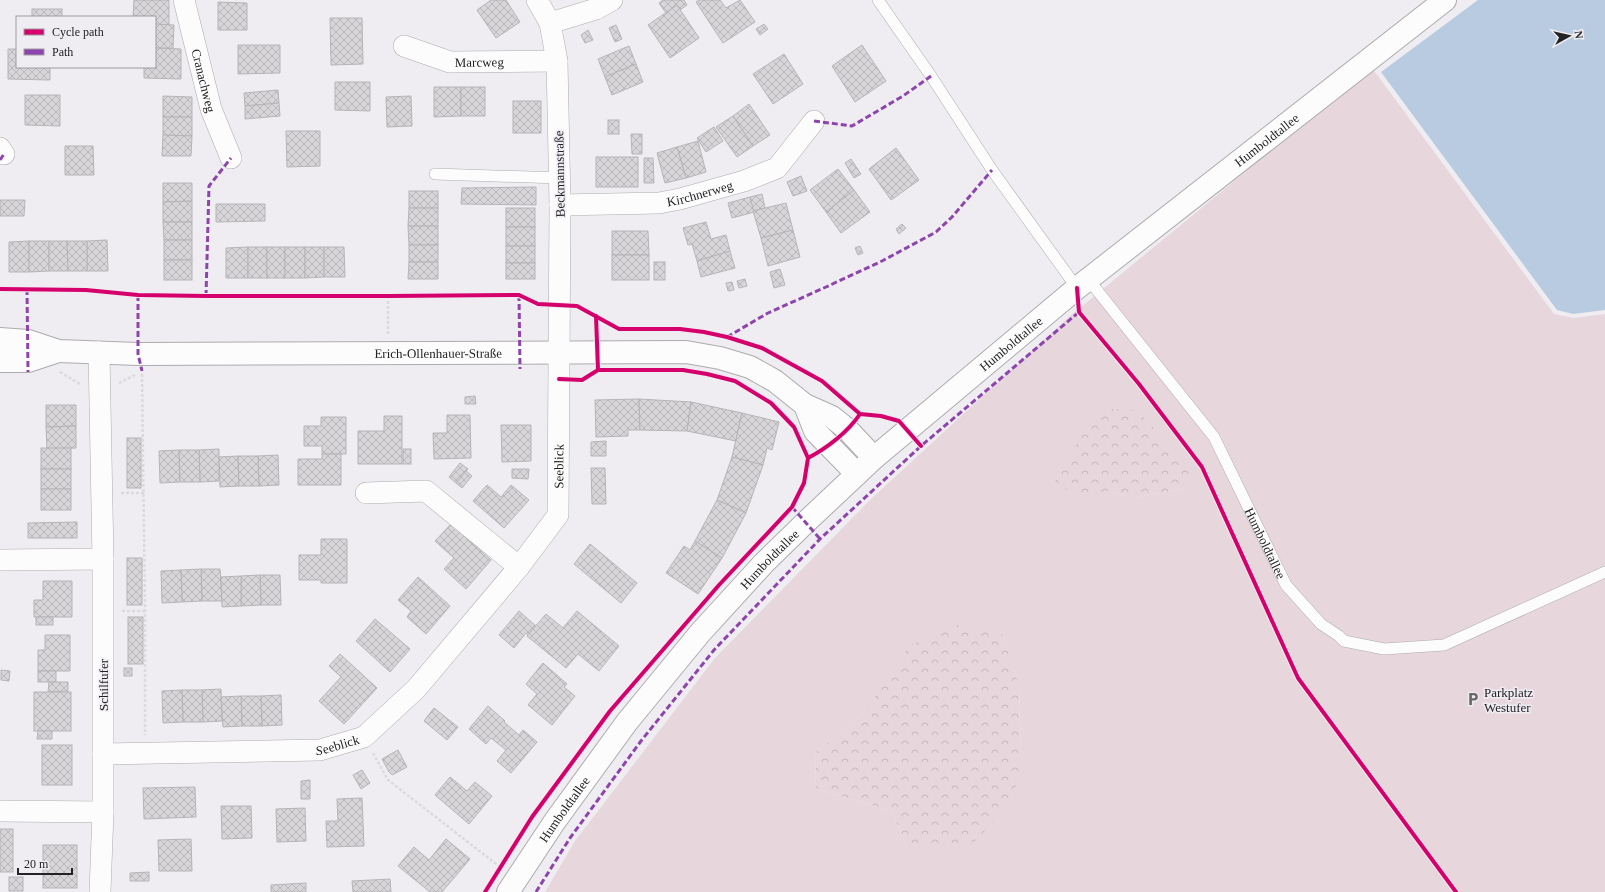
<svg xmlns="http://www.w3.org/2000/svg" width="1605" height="892" font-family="'Times New Roman',serif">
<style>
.green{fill:#e8d6dd;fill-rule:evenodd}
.forest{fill:url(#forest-crowns)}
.water{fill:#b9cbe0}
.building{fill:url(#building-cross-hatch);stroke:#b6b4b7}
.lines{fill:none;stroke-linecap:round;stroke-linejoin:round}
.service-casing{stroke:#acabad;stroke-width:12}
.minor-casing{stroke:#acabad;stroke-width:22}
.tertiary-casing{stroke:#acabad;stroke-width:24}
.path{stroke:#dbdadb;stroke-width:2.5;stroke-dasharray:3 2;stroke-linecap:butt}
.service{stroke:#fdfcfd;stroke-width:11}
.minor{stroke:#fdfcfd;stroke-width:21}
.tertiary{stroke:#fdfcfd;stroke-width:22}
.quiet{stroke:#8e44ad;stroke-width:3;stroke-dasharray:6 3;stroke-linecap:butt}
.cycleway-casing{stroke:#efecf2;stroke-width:6}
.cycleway{stroke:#d6006c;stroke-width:4}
.labels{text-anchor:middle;stroke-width:3;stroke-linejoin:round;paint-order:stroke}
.street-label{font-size:13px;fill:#232224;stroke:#efecf2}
.poi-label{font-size:13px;fill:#232224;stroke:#efecf2;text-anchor:start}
</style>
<defs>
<pattern id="forest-crowns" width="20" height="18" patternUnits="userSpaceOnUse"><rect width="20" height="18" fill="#e8d6dd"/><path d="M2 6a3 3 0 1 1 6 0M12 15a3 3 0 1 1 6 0" fill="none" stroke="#c7b7be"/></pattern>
<pattern id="building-cross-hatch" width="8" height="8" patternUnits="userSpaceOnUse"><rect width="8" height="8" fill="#d7d5d8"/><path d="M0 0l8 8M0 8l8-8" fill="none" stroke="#b8b7b9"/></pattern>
</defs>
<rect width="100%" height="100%" fill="#efedf1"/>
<path class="green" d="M1372,68L1554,314L1574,318L1605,314V892H545L575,841L715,658L871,499L1070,316ZM1184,489L1132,498L1109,491ZM1003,635L1019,685L1021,753L908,850L892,811L816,789L815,753L864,713Z"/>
<g class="forest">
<polygon points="1109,409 1137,410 1190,468 1184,489 1132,498 1109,491 1082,498 1054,483 1080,438"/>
<polygon points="959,624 1003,635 1019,685 1021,753 1014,801 974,842 908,850 892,811 816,789 815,753 864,713 910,645"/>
</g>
<polygon class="water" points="1478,0 1605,0 1605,310 1573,314 1557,310 1381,72"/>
<g class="building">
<polygon points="134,0 169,0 169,25 155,24 155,17 133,17"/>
<polygon points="491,0 506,0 520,22 496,38 477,10"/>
<polygon points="663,0 684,0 687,5 680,10 677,5 666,13 659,3"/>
<polygon points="699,0 720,0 726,8 740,0 755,22 723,43 696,2"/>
<polygon points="218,2 247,3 247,30 218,30"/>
<polygon points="677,5 699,38 670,58 648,25"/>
<rect x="32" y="9" width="30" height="8"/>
<polygon points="330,18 362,18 363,64 331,65"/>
<polygon points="155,24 174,25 173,48 155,48"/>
<polygon points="764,24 768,29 760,35 756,29"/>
<polygon points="616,25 622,39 615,42 609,28"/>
<polygon points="588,30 593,40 585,43 581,35"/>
<polygon points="238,45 280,45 280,73 238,74"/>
<polygon points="862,45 886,81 855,102 832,66"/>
<polygon points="629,46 636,64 605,77 598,59"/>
<polygon points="155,48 181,49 181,79 144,78 144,67 155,67"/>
<polygon points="8,49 17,49 17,67 50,67 50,80 8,79"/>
<polygon points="784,54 803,84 773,104 753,74"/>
<polygon points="636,64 643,82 612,95 605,77"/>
<polygon points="335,82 370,82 370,111 335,110"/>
<polygon points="434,87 461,87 461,116 434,117"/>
<rect x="461" y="87" width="24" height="29"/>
<polygon points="278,90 279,103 245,106 244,93"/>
<polygon points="25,95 60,95 60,126 25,125"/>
<polygon points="163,96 192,97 192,117 163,117"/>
<polygon points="411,96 412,126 387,127 386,97"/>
<rect x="513" y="101" width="28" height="32"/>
<polygon points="279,103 280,116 245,119 245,106"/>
<polygon points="749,104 770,135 753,146 733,116"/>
<polygon points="733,116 753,146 737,157 716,127"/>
<polygon points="163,117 192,117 192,136 163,135"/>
<rect x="608" y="120" width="11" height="14"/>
<polygon points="714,127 723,141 706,152 697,138"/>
<polygon points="286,131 320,131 320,166 287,167"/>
<polygon points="631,134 642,134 642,154 632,154"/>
<polygon points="163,135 192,136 191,156 162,156"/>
<polygon points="698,141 706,172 686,178 677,147"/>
<polygon points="65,146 93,146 94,175 65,175"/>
<polygon points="677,147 686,178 665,183 657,153"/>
<polygon points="896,148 919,180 891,200 869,169"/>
<rect x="596" y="157" width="42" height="30"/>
<polygon points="644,158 653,158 654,183 644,183"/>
<polygon points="851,159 861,174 854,178 845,163"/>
<polygon points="838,169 854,190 826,212 810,190"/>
<polygon points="801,176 807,191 793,196 787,182"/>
<polygon points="163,183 192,183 192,201 163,202"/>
<polygon points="536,187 536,205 461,204 462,188"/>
<polygon points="854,190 870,212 841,233 826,212"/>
<rect x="409" y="191" width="29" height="17"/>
<polygon points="762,194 765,208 753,211 750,197"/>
<polygon points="750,197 754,212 732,218 728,203"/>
<polygon points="0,200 25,200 24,216 0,216"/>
<polygon points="192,201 192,222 163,222 163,202"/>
<polygon points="786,203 793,230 761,238 753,211"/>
<polygon points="216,204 265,204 265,221 216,222"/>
<polygon points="409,208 438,208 438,226 408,226"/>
<rect x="506" y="208" width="29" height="19"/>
<polygon points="163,222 192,222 192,240 164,240"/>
<polygon points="706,222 711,239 726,235 730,251 697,261 692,244 688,245 683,228"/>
<polygon points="902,224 906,228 899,234 896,229"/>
<polygon points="408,226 438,226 438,245 409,245"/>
<rect x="506" y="227" width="29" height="19"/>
<polygon points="793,230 800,257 768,266 761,238"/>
<polygon points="612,231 648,231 649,255 612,255"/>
<polygon points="107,240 108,271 87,271 87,241"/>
<rect x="164" y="240" width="28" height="20"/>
<polygon points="29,241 29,272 9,272 9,242"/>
<polygon points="29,241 49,241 49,271 29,272"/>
<polygon points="49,241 67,241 68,271 49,271"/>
<polygon points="67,241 87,241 87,271 68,271"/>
<rect x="409" y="245" width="29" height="17"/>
<rect x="506" y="246" width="29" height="17"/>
<polygon points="860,246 863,253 858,255 855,248"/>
<polygon points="248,247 248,278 226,278 226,248"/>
<rect x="248" y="247" width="19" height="31"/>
<rect x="267" y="247" width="18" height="31"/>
<rect x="285" y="247" width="20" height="31"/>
<polygon points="305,247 324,247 324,277 305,278"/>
<polygon points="324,247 344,247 345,277 324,277"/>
<polygon points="730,251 735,268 701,277 697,261"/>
<rect x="612" y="255" width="37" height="25"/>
<rect x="164" y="260" width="28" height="20"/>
<polygon points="409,262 438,262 438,279 408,279"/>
<rect x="654" y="262" width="11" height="18"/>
<rect x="506" y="263" width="29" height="16"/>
<polygon points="780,269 785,285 774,288 770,272"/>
<polygon points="745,279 747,286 739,288 737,281"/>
<polygon points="732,282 734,290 728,291 726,283"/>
<polygon points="475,396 476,404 465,404 465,397"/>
<polygon points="639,399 640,430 628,430 628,436 596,437 595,400"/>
<polygon points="639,399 691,402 687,431 640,430"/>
<polygon points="691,402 742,413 736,441 687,431"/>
<polygon points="46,405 76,405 76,426 46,427"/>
<polygon points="742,413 779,422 772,450 767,448 763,465 732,457"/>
<polygon points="447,415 470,415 471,458 434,459 433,433 447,433"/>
<polygon points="384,416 402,416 402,464 358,464 358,431 384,431"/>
<polygon points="321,417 346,417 346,454 322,454 322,446 304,446 304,426 321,426"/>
<polygon points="501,425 531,425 531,461 502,462"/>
<polygon points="76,426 76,448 47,449 46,427"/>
<rect x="127" y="438" width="14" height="50"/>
<polygon points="606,441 606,456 591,456 591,442"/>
<rect x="41" y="448" width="30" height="21"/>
<polygon points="219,449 219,481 200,482 199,450"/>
<rect x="403" y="449" width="8" height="15"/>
<polygon points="179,450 180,482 160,483 159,451"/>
<polygon points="179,450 199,450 200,482 180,482"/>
<polygon points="322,454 341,454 341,485 298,485 298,459 322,459"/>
<polygon points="278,455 279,485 259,486 258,456"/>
<polygon points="238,456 239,486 220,487 219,457"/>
<polygon points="238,456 258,456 259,486 239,486"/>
<polygon points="732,457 763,465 746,513 717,500"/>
<polygon points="460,463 468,469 456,483 449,477"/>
<polygon points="591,468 605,468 606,504 592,504"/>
<rect x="41" y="469" width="30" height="20"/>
<polygon points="512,469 529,469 528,479 512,478"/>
<polygon points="466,471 472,476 462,488 456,483"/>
<polygon points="487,485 501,497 511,485 529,500 504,528 473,501"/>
<rect x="41" y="489" width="30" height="21"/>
<polygon points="717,500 746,513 722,558 695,541"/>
<polygon points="77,522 77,538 28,538 28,523"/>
<polygon points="451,524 491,560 466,589 444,569 454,558 435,541"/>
<polygon points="321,539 347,539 347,583 321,583 321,580 299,580 299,555 321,555"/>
<polygon points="695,541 722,558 698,594 666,573 684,546 690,550"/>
<polygon points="590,544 637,583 621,603 574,564"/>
<rect x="127" y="558" width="15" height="47"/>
<polygon points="201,569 220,569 222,601 202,601"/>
<polygon points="201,569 202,601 182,602 181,570"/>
<polygon points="181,570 182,602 162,603 161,571"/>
<polygon points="260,575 280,575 281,605 261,605"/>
<polygon points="260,575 261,605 241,606 241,576"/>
<polygon points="241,576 241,606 222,607 221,577"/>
<polygon points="418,577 450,606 426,634 407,617 411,611 398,600"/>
<polygon points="43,581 72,581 72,617 34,617 34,600 43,600"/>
<polygon points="519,611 536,626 528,635 526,633 514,648 499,635"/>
<polygon points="577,611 619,646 599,671 578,654 566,668 527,636 546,614 563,628"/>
<rect x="36" y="617" width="17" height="8"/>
<rect x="128" y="617" width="15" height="47"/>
<polygon points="375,619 410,649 390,672 356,641"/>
<polygon points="45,635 70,635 70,671 38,671 38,650 45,650"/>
<polygon points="340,654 377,688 344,724 319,701 341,677 329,666"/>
<polygon points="543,663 567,684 564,687 575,696 552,725 528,705 537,694 526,684"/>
<rect x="124" y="668" width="8" height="8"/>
<polygon points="1,670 10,671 9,681 1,680"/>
<rect x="38" y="671" width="18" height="11"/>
<polygon points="49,682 68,682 68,691 48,692"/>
<polygon points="221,689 222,721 203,722 202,690"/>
<polygon points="182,690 202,690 203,722 183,722"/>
<polygon points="182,690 183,722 163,723 162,691"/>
<rect x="34" y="692" width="37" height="39"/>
<polygon points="281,695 282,725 262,726 261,696"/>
<polygon points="241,696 261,696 262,726 242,726"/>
<polygon points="241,696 242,726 223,727 221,697"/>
<polygon points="488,706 505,721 504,722 519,735 523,730 537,742 511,773 497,761 506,750 491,738 486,744 469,729"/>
<polygon points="434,708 458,727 447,740 424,721"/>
<polygon points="38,731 52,731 52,739 37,739"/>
<rect x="42" y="745" width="30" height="40"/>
<polygon points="398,750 407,767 392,775 389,772 382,759"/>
<polygon points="362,770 370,783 361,789 353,775"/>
<polygon points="450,777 467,791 475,782 492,796 469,824 435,795"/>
<polygon points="310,780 310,799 301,799 301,781"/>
<polygon points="195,787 196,817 144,819 143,788"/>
<polygon points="362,798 364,846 327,847 326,821 338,821 337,799"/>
<polygon points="221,806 251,806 252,838 222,839"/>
<polygon points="305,808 306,841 277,842 276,809"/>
<rect x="0" y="829" width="13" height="43"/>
<polygon points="191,839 192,871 159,871 158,840"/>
<polygon points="446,839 470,859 442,892 430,892 398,866 414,847 429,860"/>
<rect x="43" y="845" width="34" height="43"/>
<polygon points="149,872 149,881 130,881 130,873"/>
<rect x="9" y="877" width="14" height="14"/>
<polygon points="390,879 391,892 353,892 352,881"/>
<polygon points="306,883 306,892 271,892 271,885"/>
</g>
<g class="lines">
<g class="service-casing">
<g id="service">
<polyline points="878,0 931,76 992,170 1077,288"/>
<polyline points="435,174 560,178"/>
<path id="s1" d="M1088,279L1214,437L1286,585L1321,624L1339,636L1344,641L1384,649L1444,645L1605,572"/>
</g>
</g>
<g class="minor-casing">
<g id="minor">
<path id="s2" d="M184,0L211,109L231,158"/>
<polyline points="550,23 596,9 612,0"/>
<path id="s3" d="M404,46L450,62L557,61"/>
<polyline points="0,148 4,154"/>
<path id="s4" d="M560,205L659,203L680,199L744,181L777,168L814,121"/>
<polyline points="99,352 103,559 103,812 100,892"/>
<polyline points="366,493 426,491 519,567"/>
<polyline points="0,560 103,559"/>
<path id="s5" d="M103,754L320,750L364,737L416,689L519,567L558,515L560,205L557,61L550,23L537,0"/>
<polyline points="0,811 103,812"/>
</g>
</g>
<g class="tertiary-casing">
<g id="tertiary">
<path id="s6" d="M0,339L28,341L58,351L138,354L686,352L720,358L750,367L775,381L805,405L832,417L847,429L874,458"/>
<polyline points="0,361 28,361 58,351"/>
<polyline points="805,405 815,431 857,474"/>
<path id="s7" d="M508,892L555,821L627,722L700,633L764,563L806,522L874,458L1077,288L1445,0"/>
</g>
</g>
<g class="path">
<polyline points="388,334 388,296"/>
<polyline points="60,372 80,384"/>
<polyline points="142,374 145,611 145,735"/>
<polyline points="119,383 135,375"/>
<polyline points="121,493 144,493"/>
<polyline points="122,611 145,611"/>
<polyline points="373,753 388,780 500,867"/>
</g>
<use href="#service" class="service"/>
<use href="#minor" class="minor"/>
<use href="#tertiary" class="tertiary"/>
<g class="quiet">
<polyline points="814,121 852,126 903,96 931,76"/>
<polyline points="0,160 4,154"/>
<polyline points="27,289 28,372"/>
<polyline points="138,295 138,354 142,371"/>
<polyline points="519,295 520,369"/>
<polyline points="206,296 209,186 231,158"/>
<polyline points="727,337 768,313 826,287 882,261 936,232 952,217 992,170"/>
<polyline points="792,507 820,539"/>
<polyline points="536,892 570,838 641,741 714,650 820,539 921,446 1079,312"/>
</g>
<g class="cycleway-casing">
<g id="cycleway">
<polyline points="1077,288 1079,312 1139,384 1202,467 1298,678 1456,892"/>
<polyline points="0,289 86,290 138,295 206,296 388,296 519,295 538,304 577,306 619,329 680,329 704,332 727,337 762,348 822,381 860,414 881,416 899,421 921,446"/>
<polyline points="596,316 598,370"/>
<path d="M808,458C827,448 848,432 860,414"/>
<polyline points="485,892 532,817 610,711 719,585 792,507 804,483 808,458 794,427 771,403 735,381 707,374 683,370 598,370 582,380 559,379"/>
</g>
</g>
<use href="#cycleway" class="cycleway"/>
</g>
<defs>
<g id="parking-bare" transform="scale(1.08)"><path d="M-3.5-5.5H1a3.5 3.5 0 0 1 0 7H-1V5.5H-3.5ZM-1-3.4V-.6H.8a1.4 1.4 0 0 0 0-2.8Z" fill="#6a696c" stroke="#efecf2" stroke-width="2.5" paint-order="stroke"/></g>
</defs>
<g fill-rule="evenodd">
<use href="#parking-bare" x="1473" y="699"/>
</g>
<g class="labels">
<g class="street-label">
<text dy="5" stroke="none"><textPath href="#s3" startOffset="78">Marcweg</textPath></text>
<text dy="5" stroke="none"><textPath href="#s2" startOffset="83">Cranachweg</textPath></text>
<text dy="5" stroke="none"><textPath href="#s7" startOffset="1075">Humboldtallee</textPath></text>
<text transform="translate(559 174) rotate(-91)" y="5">Beckmannstraße</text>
<text dy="5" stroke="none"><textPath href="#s4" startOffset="141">Kirchnerweg</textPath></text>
<text dy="5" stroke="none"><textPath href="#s7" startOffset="748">Humboldtallee</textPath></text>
<text dy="5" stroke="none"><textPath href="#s6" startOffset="440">Erich-Ollenhauer-Straße</textPath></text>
<text dy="5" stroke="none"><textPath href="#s5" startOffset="607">Seeblick</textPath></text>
<text dy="5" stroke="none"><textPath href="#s1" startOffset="320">Humboldtallee</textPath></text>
<text dy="5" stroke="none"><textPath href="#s7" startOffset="424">Humboldtallee</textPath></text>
<text transform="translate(103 685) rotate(-90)" y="5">Schilfufer</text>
<text dy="5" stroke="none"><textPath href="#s5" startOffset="235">Seeblick</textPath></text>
<text dy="5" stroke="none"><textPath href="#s7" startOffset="100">Humboldtallee</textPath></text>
</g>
<g class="poi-label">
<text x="1484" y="697">Parkplatz<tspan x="1484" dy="15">Westufer</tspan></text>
</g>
</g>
<rect x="16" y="16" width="140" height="52" fill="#efecf2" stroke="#9d9ba0"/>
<rect x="24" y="29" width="20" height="6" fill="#d6006c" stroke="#9d9ba0"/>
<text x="52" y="36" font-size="12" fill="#232224">Cycle path</text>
<rect x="24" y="49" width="20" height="6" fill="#8e44ad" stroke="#9d9ba0"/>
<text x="52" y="56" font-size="12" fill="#232224">Path</text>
<g transform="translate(1569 36) rotate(82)" stroke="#efecf2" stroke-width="3" paint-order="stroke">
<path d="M0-3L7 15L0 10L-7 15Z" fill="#232224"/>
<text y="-6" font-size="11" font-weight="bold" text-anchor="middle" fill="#232224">N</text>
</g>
<path d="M18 868v6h54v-6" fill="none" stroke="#232224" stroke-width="2"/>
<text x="24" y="868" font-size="12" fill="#232224" stroke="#efecf2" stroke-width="3" paint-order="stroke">20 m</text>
</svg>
